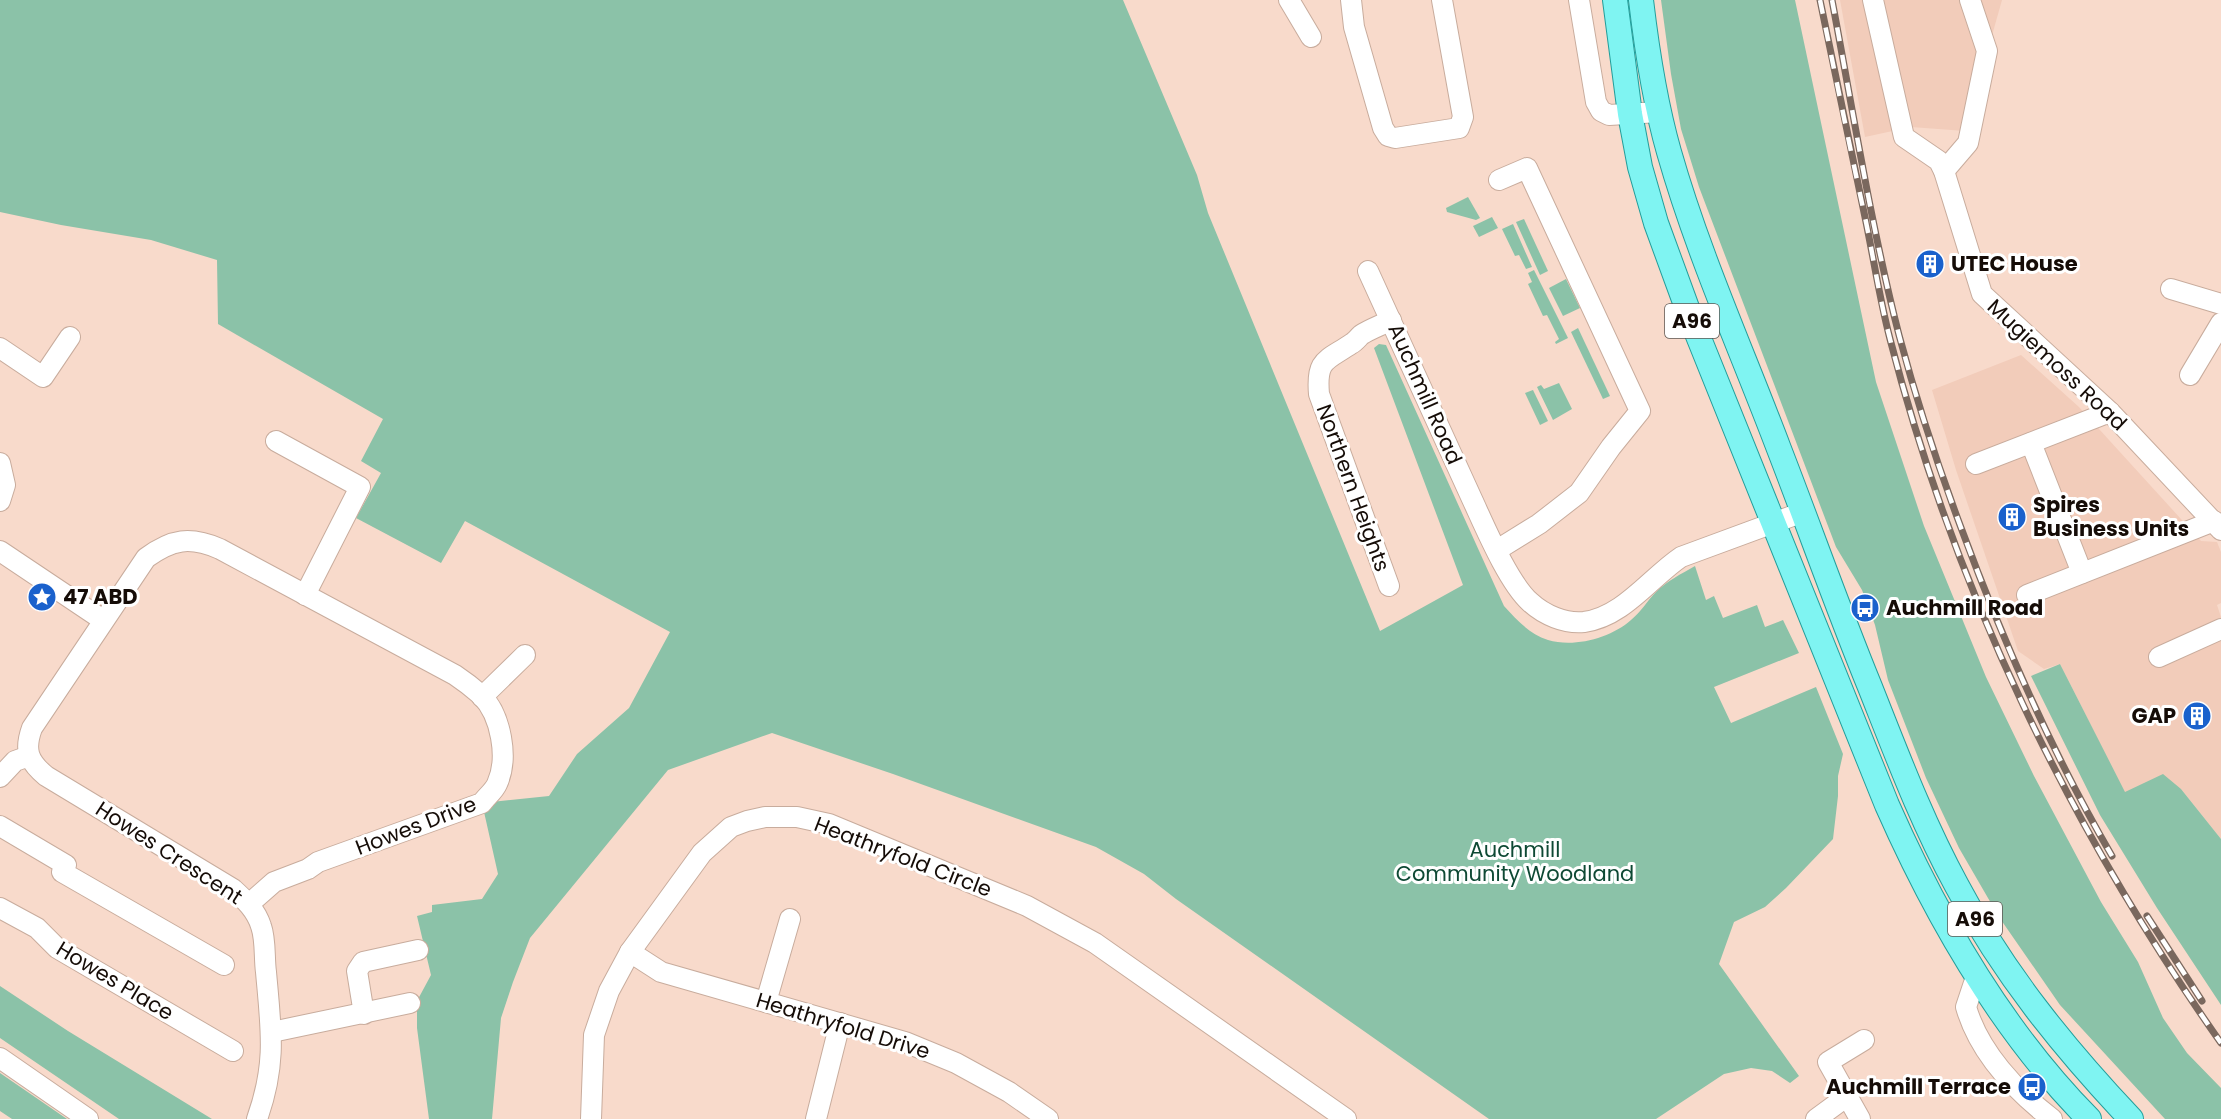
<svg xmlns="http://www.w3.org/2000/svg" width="2221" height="1119" font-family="Poppins,sans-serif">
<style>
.built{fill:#f2ccba}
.green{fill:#8bc2a8}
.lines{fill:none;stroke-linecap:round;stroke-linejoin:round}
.minor-casing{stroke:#c8ac9d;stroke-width:22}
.major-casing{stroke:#239e9b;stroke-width:26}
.minor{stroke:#fff;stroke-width:20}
.major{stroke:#7ff4f2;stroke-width:24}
.rail-casing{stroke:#7a685e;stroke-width:7}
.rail{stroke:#fff;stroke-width:4.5;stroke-dasharray:14;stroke-linecap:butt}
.labels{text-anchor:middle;stroke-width:6;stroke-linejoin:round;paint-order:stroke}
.shield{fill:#fff;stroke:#5b5551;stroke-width:1.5}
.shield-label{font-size:20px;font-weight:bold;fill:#150c07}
.poi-label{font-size:21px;font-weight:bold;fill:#150c07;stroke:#fff;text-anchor:start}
.street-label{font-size:21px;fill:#150c07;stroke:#fff}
.park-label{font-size:21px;fill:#0e4934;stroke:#fff}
</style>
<rect width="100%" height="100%" fill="#f8dacb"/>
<g class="built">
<polygon points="1840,0 2002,0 1965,131 1911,127 1865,137"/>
<polygon points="2021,355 2079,407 2201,541 2217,542 2221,552 2221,603 2217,605 2221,617 2221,839 2181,789 2125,793 2060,664 2044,669 2018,651 1956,470 1932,390"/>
</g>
<g class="green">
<path d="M0,0H1123L1197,175L1208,213L1380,631L1463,585L1374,348L1379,344L1386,345L1504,606C1517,620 1529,634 1548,640C1574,648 1611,638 1631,620C1641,612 1647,601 1656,592C1667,581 1681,574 1695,566L1706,600L1714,596L1723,618L1757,605L1765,627L1783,620L1799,653L1714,687L1731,723L1816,687L1843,754L1838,776V796L1833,839L1786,888L1765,907L1734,922L1719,964L1799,1076L1790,1083L1772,1071L1751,1068L1724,1074L1656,1119H1489L1176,899L1144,874L1096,847L893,774L772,733L668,770L530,938L513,982L501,1018L492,1119H429L417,1028V1001L431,975L417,916L432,912V905L482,899L498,874L482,803L549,796L577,754L629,708L670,632L465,521L441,563L356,518L381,473L361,461L383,419L218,324L217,260L151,240L61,225L0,212Z"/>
<polygon points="1661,0 1795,0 1876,382 1924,526 1986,677 2034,776 2101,902 2138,962 2163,1018 2187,1053 2221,1088 2221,1119 2165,1119 2060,1005 1999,917 1959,848 1926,778 1888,680 1875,625 1862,590 1836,547 1699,187 1681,129 1671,74"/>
<polygon points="1468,197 1480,218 1476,220 1447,212 1446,208"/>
<polygon points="1492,217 1498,228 1479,237 1473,226"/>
<polygon points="1524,219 1548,271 1540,275 1516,222"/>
<polygon points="1513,224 1532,267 1526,269 1519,255 1515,256 1502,229"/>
<polygon points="1534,270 1568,338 1556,344 1555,342 1559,339 1547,315 1543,316 1528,284 1532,282 1528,273"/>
<polygon points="1566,279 1580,308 1563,316 1549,288"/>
<polygon points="1578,328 1610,396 1603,399 1571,332"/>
<polygon points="1559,383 1572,409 1553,420 1537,387 1541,385 1544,389"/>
<polygon points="1533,390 1548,421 1540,425 1525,393"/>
<polygon points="2060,664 2125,792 2163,774 2181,789 2221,839 2221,1005 2157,908 2100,815 2031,676"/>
<polygon points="0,986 68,1031 212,1119 119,1119 0,1038"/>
<polygon points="0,1073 67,1119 12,1119 0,1111"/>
</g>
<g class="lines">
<g class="minor-casing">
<g id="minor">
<polyline points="1289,0 1311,37"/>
<polyline points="1351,0 1354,27 1383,128 1388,136 1395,138 1459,128 1463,117 1442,0"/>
<polyline points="1579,0 1596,102 1601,111 1609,115 1659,112"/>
<polyline points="1873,0 1904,137 1939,161 1944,171 1982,294 2110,412 2221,530"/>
<polyline points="1944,171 1968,143 1987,51 1970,0"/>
<path d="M1368,271C1403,347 1437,423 1472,499C1485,527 1508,582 1530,602C1544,615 1565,624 1584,622C1623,617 1650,578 1681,557L1803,512"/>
<polyline points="2171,289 2221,304"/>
<polyline points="0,348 43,377 70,337"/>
<polyline points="2190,375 2221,323"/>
<polyline points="276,441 360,487 305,595"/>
<polyline points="2031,443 2082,573"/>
<polyline points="0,463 5,485 0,501"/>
<polyline points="1976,464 2110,412"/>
<polyline points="1497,550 1539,524 1579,493 1611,447 1640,411 1527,168 1499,180"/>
<polyline points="0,551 103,620"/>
<path d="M1389,586L1319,394C1316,359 1326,361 1351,344C1355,342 1358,338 1361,335C1370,329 1382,325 1391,320"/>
<polyline points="2027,595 2214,521"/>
<polyline points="2159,657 2221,629"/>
<polyline points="482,697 525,655"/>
<polyline points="0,777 15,761 29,756"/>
<polyline points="0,826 66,865 62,872 224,965"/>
<path d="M249,904L274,882L308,869L318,862L482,803C486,797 494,791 497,784C509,758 501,715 481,695C473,688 464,681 455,675L220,549C190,536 172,539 146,558L32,728C24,750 28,761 46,776L233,889C245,900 256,910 261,926C266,940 264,958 266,972C271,1029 277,1063 257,1119"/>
<polyline points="0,908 37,928 57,948 233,1051"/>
<polyline points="630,952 661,972 905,1042 956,1063 1009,1092 1048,1119"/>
<path d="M1977,974L1966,1007C1979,1052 2016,1091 2052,1119"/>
<polyline points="766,1002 790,919"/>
<polyline points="364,1014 357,971 363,962 418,950"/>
<polyline points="272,1032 410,1003"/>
<polyline points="0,1058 88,1119"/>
<polyline points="591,1119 594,1035 609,991 630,952 702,853 731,827 747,821 765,817 797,817 829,824 1027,906 1095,943 1346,1119"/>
<polyline points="816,1119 840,1023"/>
<polyline points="1816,1119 1846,1097"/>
<polyline points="1860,1119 1828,1062 1864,1040"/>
</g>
</g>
<g class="major-casing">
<g id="major">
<path d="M1615,0L1630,114L1640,167L1656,223L1690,316L1887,805C1936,916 2003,1032 2089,1119"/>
<path d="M1641,0C1647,51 1655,103 1669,152C1698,254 1742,351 1779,449C1810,529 1838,609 1870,687C1897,755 1922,822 1957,886C2003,973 2064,1048 2131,1119"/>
</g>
</g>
<use href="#minor" class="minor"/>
<use href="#major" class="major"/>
<g class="rail-casing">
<g id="rail">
<path d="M1820,0C1835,74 1850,148 1866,222C1874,261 1880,301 1890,339C1955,592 2071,830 2221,1043"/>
<path d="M1832,0C1853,111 1871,226 1899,335C1916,399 1937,463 1960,525C2002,639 2051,751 2112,856"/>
<polyline points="2147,916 2202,1001"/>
</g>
</g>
<use href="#rail" class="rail"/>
</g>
<defs>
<g id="building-disc" transform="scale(1.5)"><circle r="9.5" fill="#1a61cc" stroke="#fff"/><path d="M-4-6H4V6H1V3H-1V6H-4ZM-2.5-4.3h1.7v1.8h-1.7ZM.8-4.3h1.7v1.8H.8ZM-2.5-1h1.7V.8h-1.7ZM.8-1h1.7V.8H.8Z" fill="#fff"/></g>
<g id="sight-disc" transform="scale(1.5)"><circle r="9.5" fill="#1a61cc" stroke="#fff"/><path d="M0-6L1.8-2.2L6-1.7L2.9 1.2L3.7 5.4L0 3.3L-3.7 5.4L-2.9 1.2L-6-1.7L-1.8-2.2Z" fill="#fff"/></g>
<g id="bus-disc" transform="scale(1.5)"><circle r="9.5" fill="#1a61cc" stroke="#fff"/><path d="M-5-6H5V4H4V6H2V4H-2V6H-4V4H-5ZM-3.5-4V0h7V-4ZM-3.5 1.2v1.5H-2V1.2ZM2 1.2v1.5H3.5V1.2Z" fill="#fff"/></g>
</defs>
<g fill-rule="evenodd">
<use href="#building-disc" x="1930" y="264"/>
<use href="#building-disc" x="2012" y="517"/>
<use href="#sight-disc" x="42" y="597"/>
<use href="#bus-disc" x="1865" y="608"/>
<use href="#building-disc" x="2197" y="716"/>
<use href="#bus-disc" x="2032" y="1087"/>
</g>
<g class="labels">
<g class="shield">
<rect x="1665" y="304" width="54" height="34" rx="4.5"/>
<rect x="1948" y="902" width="54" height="34" rx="4.5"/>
</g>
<g class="shield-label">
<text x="1692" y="328">A96</text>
<text x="1975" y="926">A96</text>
</g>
<g class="poi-label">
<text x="1951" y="271">UTEC House</text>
<text x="2033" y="512">Spires<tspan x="2033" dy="24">Business Units</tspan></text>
<text x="63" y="604">47 ABD</text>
<text x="1886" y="615">Auchmill Road</text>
<text x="2176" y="723" text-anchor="end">GAP</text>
<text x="2011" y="1094" text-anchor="end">Auchmill Terrace</text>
</g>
<g class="street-label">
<text transform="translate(2057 365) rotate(43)" y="7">Mugiemoss Road</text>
<text transform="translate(1425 394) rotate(66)" y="7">Auchmill Road</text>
<text transform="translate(1353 488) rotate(70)" y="7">Northern Heights</text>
<text transform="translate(416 826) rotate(-21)" y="7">Howes Drive</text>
<text transform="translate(169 853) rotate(33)" y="7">Howes Crescent</text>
<text transform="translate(903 857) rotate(21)" y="7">Heathryfold Circle</text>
<text transform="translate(115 981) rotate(31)" y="7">Howes Place</text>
<text transform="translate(843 1026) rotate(17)" y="7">Heathryfold Drive</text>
</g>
<g class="park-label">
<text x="1515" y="857">Auchmill<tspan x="1515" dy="24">Community Woodland</tspan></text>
</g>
</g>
</svg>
